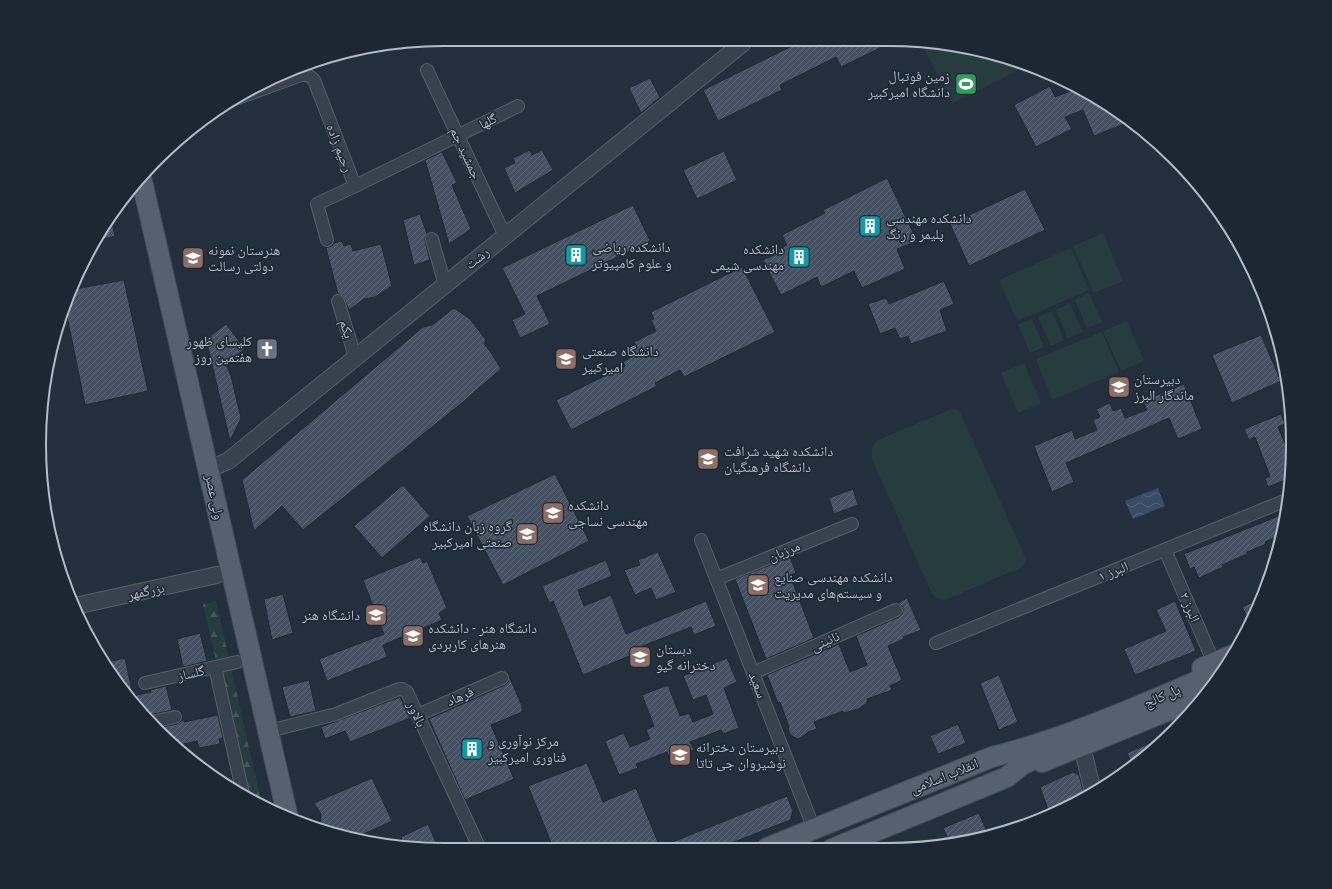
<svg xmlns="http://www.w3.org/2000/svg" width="1332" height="889" font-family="'Roboto Condensed','Noto Naskh Arabic',sans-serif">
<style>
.forest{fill:url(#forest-firs)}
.garden{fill:#263c3f}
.water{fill:url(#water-waves)}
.building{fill:url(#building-hatch);stroke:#1f2835}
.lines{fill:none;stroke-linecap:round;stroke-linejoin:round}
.minor-casing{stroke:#565f6c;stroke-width:14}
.tertiary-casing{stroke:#565f6c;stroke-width:18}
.primary-casing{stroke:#414a57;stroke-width:22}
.minor{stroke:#38414e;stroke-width:12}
.tertiary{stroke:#38414e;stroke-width:16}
.primary{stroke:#56606e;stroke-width:20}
.labels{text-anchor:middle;stroke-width:3;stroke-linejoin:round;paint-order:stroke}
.poi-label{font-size:14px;fill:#b4bcc9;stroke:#1d2633;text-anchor:start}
.street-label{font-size:14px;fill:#b4bcc9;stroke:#1d2633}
.rim{fill:none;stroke:#b4bcc9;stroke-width:2}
</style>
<defs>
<pattern id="forest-firs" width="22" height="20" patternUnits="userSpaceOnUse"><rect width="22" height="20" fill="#263c3f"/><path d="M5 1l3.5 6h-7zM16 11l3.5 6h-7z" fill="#435659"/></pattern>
<pattern id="water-waves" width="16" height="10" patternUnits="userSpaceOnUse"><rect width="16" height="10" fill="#394c67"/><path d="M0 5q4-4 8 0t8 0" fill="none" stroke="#53647b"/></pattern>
<pattern id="building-hatch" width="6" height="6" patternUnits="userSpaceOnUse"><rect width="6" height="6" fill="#455162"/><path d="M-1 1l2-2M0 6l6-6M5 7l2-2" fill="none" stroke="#5d6877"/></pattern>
</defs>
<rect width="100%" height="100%" fill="#242f3e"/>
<polygon class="forest" points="216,601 262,806 247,796 203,604"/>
<g class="garden">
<polygon points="921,43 941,43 1018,60 1028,65 952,103"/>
<polygon points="1103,233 1123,281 1094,293 1073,246"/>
<polygon points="1071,248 1089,290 1017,321 999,280"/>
<polygon points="1089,293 1102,322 1087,328 1075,300"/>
<polygon points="1070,303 1083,332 1068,338 1056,310"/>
<polygon points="1052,311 1064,340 1051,346 1038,317"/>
<polygon points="1032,319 1044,347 1030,353 1018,324"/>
<polygon points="1127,321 1144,361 1121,371 1103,331"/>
<polygon points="1102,332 1119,372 1052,400 1036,359"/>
<polygon points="1024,363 1041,403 1018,413 1001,373"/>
<path d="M954,408L960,412L1026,559V562L1022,567L945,600L938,599L932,594L872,459C871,450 872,446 878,440Z"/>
</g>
<polygon class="water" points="1158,488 1165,506 1133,519 1125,501"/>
<g class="building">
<polygon points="800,42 892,42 841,67 836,57 780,85 782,90 718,121 703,90"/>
<polygon points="650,78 660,97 641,113 629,88"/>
<polygon points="1050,86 1055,97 1078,88 1129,122 1094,136 1083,110 1065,117 1072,129 1036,147 1014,105"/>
<polygon points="530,150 532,155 542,150 553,170 515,193 504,168 515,163 513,158"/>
<polygon points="724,151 737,180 697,199 683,170"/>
<polygon points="442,152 457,183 452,185 471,229 449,244 425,160"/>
<polygon points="887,178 917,241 897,249 905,269 862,288 854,271 821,287 817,277 781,295 763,260 774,255 772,252 787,245 782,235 825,213 823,210"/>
<polygon points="1025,189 1045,230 969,266 950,224"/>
<polygon points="633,205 650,241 537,296 550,324 520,338 512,320 525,314 502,268"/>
<polygon points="420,214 427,234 425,237 425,241 430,260 414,265 403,220"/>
<polygon points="111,219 115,236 98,241"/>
<polygon points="342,241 344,246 351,244 353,251 381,244 392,286 375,297 364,299 349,310 343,296 338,294 326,248 332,246 334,243"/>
<polygon points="742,267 775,332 684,377 680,370 655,383 657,386 571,430 556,400 625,366 623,362 630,358 628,353 637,348 634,342 656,331 651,320 654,319 651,312"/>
<polygon points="124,280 148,391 85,405 65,306 70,290"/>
<polygon points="944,281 954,304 940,310 947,331 911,344 908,336 900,339 895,328 880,334 868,304 886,298 889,304"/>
<polygon points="454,308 470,319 486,340 484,344 490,351 501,369 457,407 303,530 282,506 254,531 242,480 423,327 432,325"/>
<polygon points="226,324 245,349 226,364 231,376 241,418 230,441 206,339"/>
<polygon points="1261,335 1281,381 1232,403 1212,355"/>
<polygon points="1184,384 1202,429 1178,439 1169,418 1066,463 1074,482 1052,492 1034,446 1072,430 1075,439 1097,430 1093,420 1100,417 1096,409 1110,403 1113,411 1121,408 1125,418 1147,410 1143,401"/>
<polygon points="1281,414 1285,424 1278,427 1291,457 1290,478 1268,487 1265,479 1270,476 1255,437 1249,440 1244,429"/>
<polygon points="555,474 589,541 503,585 467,516"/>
<polygon points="403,485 430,516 382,558 354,526"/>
<polygon points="853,489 858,505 834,514 829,498"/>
<polygon points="1286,513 1281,535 1265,542 1266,544 1247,552 1247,554 1222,565 1223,567 1199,578 1194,567 1190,569 1184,554"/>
<polygon points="658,552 676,592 656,600 651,588 635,595 624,570 640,565 638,560"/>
<polygon points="420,557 423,563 427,561 447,608 439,613 442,620 383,645 387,657 327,681 319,659 384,634 363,580"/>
<polygon points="790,557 796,573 790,575 814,638 766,659 735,579"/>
<polygon points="606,560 612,576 578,590 584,606 611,595 626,634 706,601 716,626 694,635 691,627 630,651 632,655 583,675 553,601 549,603 542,586"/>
<polygon points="283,594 293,633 272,640 264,599"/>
<polygon points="907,598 921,630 903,637 904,639 888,646 902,680 890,686 892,690 867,699 867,703 858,709 844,713 843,711 814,722 817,729 808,732 805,735 798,739 792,736 789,732 788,724 780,702 778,703 767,675 839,644 850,672 867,665 856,636 899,617 902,614 903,610 903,607 898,603"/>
<polygon points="1261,599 1258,604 1250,622 1242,607"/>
<polygon points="1175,601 1196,651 1135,675 1124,649 1166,631 1156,610"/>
<polygon points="200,633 207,661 183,667 177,639"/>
<polygon points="125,658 133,696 151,692 150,690 166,686 172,710 150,715 147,717 123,692 104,663"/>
<polygon points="727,658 737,682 724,688 739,728 723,734 721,730 690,742 694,750 670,760 667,752 636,764 638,768 619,775 605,741 624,733 630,747 650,739 646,730 654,726 642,695 668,685 680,716 689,713 693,722 713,714 706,695 693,700 683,676"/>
<polygon points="999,675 1018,722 999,730 980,683"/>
<polygon points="509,678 510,678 522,706 522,712 491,725 514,779 465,800 429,719 505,685 508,682"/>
<polygon points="309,680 316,711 290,717 282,687"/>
<polygon points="400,697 410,718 350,742 345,731 325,739 321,727"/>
<polygon points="218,715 223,738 219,739 220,744 199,748 197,741 174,746 158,728 177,724 184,719 184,722"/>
<polygon points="958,724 966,743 938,754 930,736"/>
<polygon points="1164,737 1165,738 1133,767 1127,753"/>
<polygon points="587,763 603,802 636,788 660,847 787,796 793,811 790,820 719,848 553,847 528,786"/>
<polygon points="1073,772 1079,775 1085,797 1067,808 1050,815 1040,787"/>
<polygon points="372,778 392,821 355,838 320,830 321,814 314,803"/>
<polygon points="979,813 989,837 950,843 943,828"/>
<polygon points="428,824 438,847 388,846 402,839 401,837"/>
</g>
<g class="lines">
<g class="minor-casing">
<g id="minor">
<polyline points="427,70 505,236"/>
<path d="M238,98L301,75C307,74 310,76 314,80L355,186L518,106"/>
<polyline points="432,239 445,285"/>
<polyline points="327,240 317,204 355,186"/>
<polyline points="338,301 355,357"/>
<polyline points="701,540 814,829"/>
<polyline points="1165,550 1214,663"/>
<polyline points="716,579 852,524"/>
<polyline points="936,643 1289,499"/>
<polyline points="215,667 243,794"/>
<polyline points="753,673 896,610"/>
<polyline points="145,683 237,662"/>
<polyline points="418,715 502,678"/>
<polyline points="152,722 175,717"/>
<polyline points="269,731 336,714 399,689 402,689 407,692 479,847"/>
</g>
</g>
<g class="tertiary-casing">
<g id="tertiary">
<polyline points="209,469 228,461 743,43"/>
<polyline points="75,606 217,575"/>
<polyline points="1082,746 1093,792"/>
</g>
</g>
<g class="primary-casing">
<g id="primary">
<polyline points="141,177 288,818"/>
<polyline points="1202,668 1233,655"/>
<polyline points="1042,762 1204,696"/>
<path d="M767,848L992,757C1071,737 1146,703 1221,671"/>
<polyline points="832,849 1007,777 1023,764 1054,751"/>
</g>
</g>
<use href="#minor" class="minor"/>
<use href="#tertiary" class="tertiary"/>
<use href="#primary" class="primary"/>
</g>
<defs>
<g id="stadium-square" transform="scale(1.15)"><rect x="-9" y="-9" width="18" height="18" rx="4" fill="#2e9e5b" stroke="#1d2633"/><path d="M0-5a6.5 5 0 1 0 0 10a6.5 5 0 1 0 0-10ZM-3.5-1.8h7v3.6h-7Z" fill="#fff"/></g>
<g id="building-square" transform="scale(1.15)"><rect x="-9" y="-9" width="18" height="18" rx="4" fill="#0f9aa8" stroke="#1d2633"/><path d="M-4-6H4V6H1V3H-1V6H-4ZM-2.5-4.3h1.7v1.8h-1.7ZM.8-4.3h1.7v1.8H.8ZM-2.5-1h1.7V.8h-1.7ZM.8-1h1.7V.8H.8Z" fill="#fff"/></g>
<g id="school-square" transform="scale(1.15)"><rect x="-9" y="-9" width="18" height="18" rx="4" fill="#8d6e63" stroke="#1d2633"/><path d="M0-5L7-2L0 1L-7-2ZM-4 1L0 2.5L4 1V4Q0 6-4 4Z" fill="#fff"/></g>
<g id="church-square" transform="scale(1.15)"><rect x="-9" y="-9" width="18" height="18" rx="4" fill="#6b7280" stroke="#1d2633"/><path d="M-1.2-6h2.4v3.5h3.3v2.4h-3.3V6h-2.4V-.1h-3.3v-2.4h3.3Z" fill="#fff"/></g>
<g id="university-square" transform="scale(1.15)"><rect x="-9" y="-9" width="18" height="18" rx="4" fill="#8d6e63" stroke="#1d2633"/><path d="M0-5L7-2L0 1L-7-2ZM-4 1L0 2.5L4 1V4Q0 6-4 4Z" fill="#fff"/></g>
</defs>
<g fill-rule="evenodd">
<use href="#stadium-square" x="966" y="84"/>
<use href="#building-square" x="870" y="226"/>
<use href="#building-square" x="576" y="255"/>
<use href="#building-square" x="799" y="257"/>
<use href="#school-square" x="193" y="258"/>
<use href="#church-square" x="267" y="349"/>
<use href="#university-square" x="566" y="359"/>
<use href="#school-square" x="1119" y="387"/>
<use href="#university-square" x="708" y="459"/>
<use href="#university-square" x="553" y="513"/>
<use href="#university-square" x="527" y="534"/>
<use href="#university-square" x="758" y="585"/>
<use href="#university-square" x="376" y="615"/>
<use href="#university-square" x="413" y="636"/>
<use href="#school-square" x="640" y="657"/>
<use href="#building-square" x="472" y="749"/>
<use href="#school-square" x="680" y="755"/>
</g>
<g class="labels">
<g class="poi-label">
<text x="950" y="81" text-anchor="end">زمین فوتبال<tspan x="950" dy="16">دانشگاه امیرکبیر</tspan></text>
<text x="886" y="223">دانشکده مهندسی<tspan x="886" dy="16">پلیمر و رنگ</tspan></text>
<text x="592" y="252">دانشکده ریاضی<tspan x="592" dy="16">و علوم کامپیوتر</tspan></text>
<text x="784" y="254" text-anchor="end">دانشکده<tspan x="784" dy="16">مهندسی شیمی</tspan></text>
<text x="208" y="255">هنرستان نمونه<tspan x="208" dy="16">دولتی رسالت</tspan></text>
<text x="252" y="346" text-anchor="end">کلیسای ظهور<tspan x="252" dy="16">هفتمین روز</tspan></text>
<text x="582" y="356">دانشگاه صنعتی<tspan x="582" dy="16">امیرکبیر</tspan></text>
<text x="1134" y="384">دبیرستان<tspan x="1134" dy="16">ماندگار البرز</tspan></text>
<text x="724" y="456">دانشکده شهید شرافت<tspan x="724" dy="16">دانشگاه فرهنگیان</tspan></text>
<text x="568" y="510">دانشکده<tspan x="568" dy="16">مهندسی نساجی</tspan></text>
<text x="512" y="531" text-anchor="end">گروه زبان دانشگاه<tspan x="512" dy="16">صنعتی امیرکبیر</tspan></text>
<text x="774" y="582">دانشکده مهندسی صنایع<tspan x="774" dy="16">و سیستم‌های مدیریت</tspan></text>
<text x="360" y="620" text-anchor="end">دانشگاه هنر</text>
<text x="428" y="633">دانشگاه هنر - دانشکده<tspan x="428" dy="16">هنرهای کاربردی</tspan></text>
<text x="656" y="654">دبستان<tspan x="656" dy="16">دخترانه گیو</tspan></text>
<text x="488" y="746">مرکز نوآوری و<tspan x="488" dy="16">فناوری امیرکبیر</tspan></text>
<text x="696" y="752">دبیرستان دخترانه<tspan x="696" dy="16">نوشیروان جی تاتا</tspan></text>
</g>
<g class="street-label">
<text transform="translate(488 121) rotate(-26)" y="5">گلها</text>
<text transform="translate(340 148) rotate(69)" y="5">رحیم زاده</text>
<text transform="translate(466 153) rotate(65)" y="5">جمشید جم</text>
<text transform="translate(477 258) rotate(-39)" y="5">رشت</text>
<text transform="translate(347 329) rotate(73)" y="5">یکم</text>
<text transform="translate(215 497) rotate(78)" y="5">ولی عصر</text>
<text transform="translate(784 551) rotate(-22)" y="5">مرزبان</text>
<text transform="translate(1113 571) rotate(-22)" y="5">البرز ۱</text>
<text transform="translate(146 591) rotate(-12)" y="5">بزرگمهر</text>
<text transform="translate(1190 607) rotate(67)" y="5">البرز ۲</text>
<text transform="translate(825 641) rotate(-24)" y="5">نائینی</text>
<text transform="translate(191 673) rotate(-13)" y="5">گلساز</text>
<text transform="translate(758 685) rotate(69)" y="5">سعید</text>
<text transform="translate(460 696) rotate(-24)" y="5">فرهاد</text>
<text transform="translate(1162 696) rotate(-23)" y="5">پل کالج</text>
<text transform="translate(417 714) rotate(65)" y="5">بالاور</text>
<text transform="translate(944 776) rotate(-22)" y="5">انقلاب اسلامی</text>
</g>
</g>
<path d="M0 0H1332V889H0ZM444 46H888A398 398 0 0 1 1286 444V445A398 398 0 0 1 888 843H444A398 398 0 0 1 46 445V444A398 398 0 0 1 444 46Z" fill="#1d2633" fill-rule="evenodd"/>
<path class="rim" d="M444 46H888A398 398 0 0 1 1286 444V445A398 398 0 0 1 888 843H444A398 398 0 0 1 46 445V444A398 398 0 0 1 444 46Z"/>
</svg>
